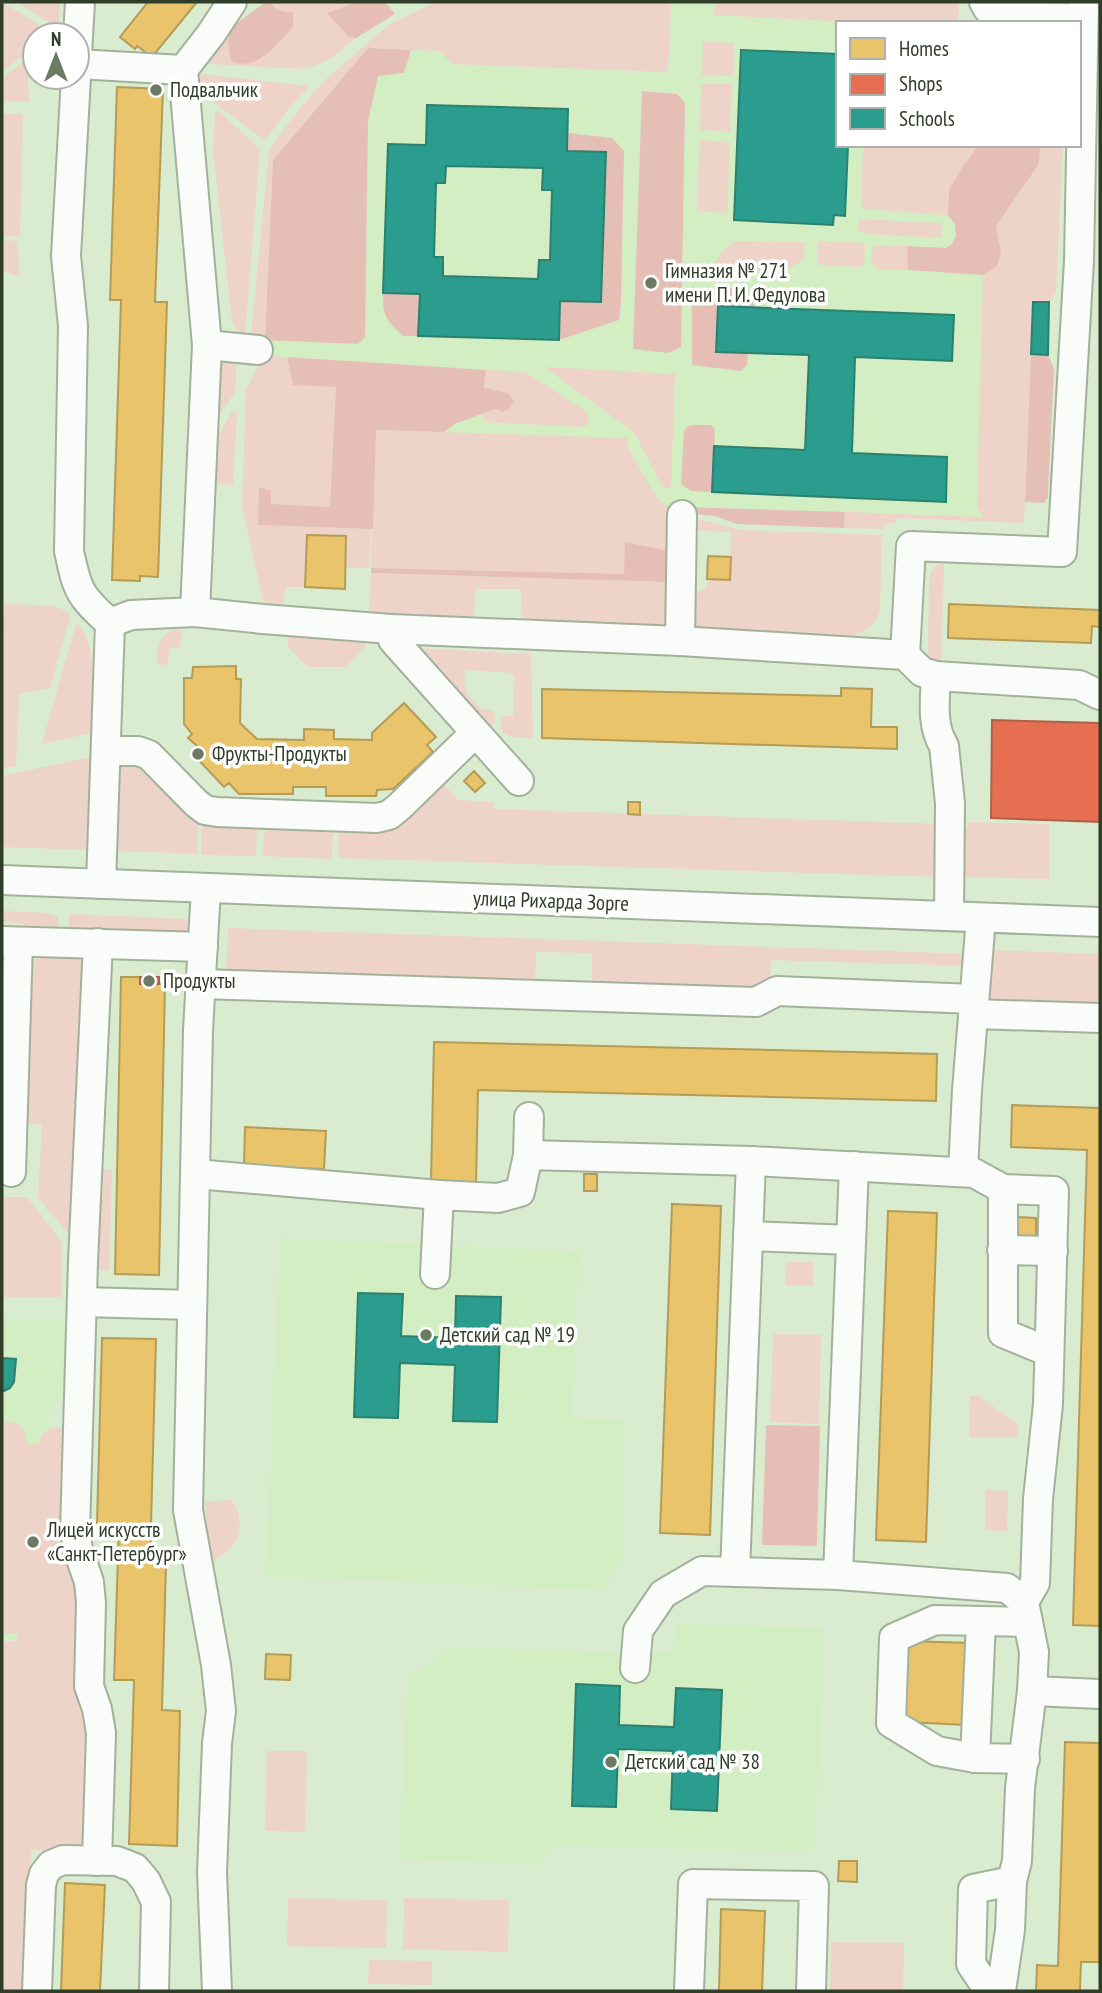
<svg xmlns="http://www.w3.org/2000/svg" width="1102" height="1993" font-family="'PT Sans Narrow',sans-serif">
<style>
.built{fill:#d2eec2}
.green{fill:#eed3c9}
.forest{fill:#e5bfb6}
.homes{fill:#e9c46a;stroke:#b29c56;stroke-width:2}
.shops{fill:#e76f51;stroke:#b06045;stroke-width:2}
.schools{fill:#2a9d8f;stroke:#2c8070;stroke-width:2;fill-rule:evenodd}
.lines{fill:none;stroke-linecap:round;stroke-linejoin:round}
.minor-casing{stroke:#a3b19c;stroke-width:32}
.minor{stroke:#f9fcf8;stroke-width:28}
.poi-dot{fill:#6c7a63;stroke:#fff;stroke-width:2.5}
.labels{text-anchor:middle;stroke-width:7;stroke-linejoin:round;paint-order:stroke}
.poi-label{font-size:21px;fill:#303d29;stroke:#fff;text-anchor:start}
.street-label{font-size:21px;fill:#303d29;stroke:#fff}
</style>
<rect width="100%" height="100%" fill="#daecd0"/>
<g class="built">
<polygon points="671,2 959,2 958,23 838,23 838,145 1040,145 1024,519 670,506 667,582 371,573 372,529 258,525 273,160 368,48 440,51 668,72"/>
<polygon points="280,1238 579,1251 572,1418 625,1421 623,1561 603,1590 266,1576"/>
<polygon points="2,1319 71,1321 69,1392 50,1408 49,1429 59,1642 2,1639"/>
<polygon points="675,1623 825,1629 815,1846 804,1851 554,1846 538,1865 400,1858 407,1679 450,1647 674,1653"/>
</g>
<g class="green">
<polygon points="2,2 52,33 49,35 35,35 35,46 2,72"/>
<polygon points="17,2 60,2 59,29"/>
<path d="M270,2H357L327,13L350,37L356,38C337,54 326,64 301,69L208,64L199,61L231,27L262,59L293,27Z"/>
<polygon points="436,2 671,2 668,72 452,64 440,51 368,48 273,160 265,340 253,340 251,334 269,150 296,113 324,81 388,25"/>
<polygon points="715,2 959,2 958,23 869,23 714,15"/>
<polygon points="703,42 734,43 733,76 702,75"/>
<polygon points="27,58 29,102 2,101 2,79"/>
<polygon points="192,73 309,86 286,112 265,141 189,83"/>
<polygon points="701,84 732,84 730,132 700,130"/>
<path d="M219,111L260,149L245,336C233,330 231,317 230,304L213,152L215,113Z"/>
<polygon points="2,114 23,114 20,237 2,236"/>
<polygon points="700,140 730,142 727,213 697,211"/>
<polygon points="863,145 979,145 963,166 949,190 948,215 861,209"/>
<polygon points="1040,145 1063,145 1056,292 1049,302 1033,302 1024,523 895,518 895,523 884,523 884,529 844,528 845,512 983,517 977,505 983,275 997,266 999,239 996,226 1039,165"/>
<polygon points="859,219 942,223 941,238 865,234 858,230"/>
<polygon points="2,240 18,241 19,277 2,270"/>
<path d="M735,241L805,242L804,256L800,262L784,271L713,269C717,256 724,249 735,241Z"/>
<polygon points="818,241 865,243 864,264 859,267 820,265 817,260"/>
<polygon points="873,245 907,246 908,270 875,269 871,262"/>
<polygon points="216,356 237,358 235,392 218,417"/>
<polygon points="264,356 287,357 294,385 336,387 330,507 270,504 260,487 258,525 371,529 370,568 345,568 346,536 307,535 305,587 286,587 283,602 281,604 266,603 263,599 242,507 246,389"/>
<polygon points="544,367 675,374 671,488 663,488 634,432"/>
<polygon points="486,370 525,372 584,410 588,415 589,421 586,426 579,427 485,422 482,414 495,409 508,393 484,389"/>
<polygon points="233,410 237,412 233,485 210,484 212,445"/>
<polygon points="376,430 628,438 627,446 651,488 659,500 669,506 668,551 624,574 371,568"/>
<path d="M689,518C708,520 725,527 744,530L882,535L880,608C877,627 864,633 846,637L690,628L692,594L706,589L707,579L730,580L731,532L690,530Z"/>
<polygon points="944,564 941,662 929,657 928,649 929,580 931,571 936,565"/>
<polygon points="371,573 667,582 666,621 664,625 660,628 525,622 522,617 521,589 476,589 474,615 466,620 373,614 369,610"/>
<polygon points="4,604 54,606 69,612 70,617 50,688 19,694 16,766 2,769 2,662"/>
<path d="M78,624C101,654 93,698 92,733L42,744L75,627Z"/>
<path d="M176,629L180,630L182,632L180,648H169L168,665L157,664C157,648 158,635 176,629Z"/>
<polygon points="288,633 365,640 365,647 346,667 308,667 288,647"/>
<path d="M418,648L531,654L533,738H515L502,733L501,719L504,716H513L514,678L512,673L466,670C461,689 469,699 483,710H490L494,713L495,723L489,727L484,725C480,715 476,707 464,705Z"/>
<polygon points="91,757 88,850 2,847 2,776"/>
<polygon points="135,763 146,768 198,824 197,854 118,851 121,768"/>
<polygon points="443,784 458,800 493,802 494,809 940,824 937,877 338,858 339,828 385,831 393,829"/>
<polygon points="969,822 1049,824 1049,879 963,877 964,835"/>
<polygon points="202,824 257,826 256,856 201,855"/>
<polygon points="265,826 333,829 332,859 263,856"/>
<polygon points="2,911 49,913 50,915 58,916 58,931 29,931 22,923 2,922"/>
<polygon points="69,914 186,919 192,920 192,932 186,937 69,932"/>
<polygon points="228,928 969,954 968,966 771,960 770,992 592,987 592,953 536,952 535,986 226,977"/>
<polygon points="989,950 1100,954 1100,1004 987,999"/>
<polygon points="85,952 73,1239 38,1198 42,1125 25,1123 30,966 39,955"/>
<polygon points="95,1169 112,1170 109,1271 92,1270"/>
<polygon points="2,1197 27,1197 62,1242 61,1297 2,1297"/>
<polygon points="786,1262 813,1262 813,1286 785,1285"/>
<polygon points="773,1334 821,1335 819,1424 770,1422"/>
<polygon points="970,1396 979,1396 1018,1425 1018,1438 969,1437"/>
<path d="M2,1422C20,1423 25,1424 26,1443H39L42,1434C49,1428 57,1425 65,1429L82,1576L91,1708V1852L31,1850L27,1991H2V1641L17,1642L18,1634L2,1633Z"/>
<polygon points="985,1490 1008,1491 1007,1531 985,1530"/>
<path d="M231,1500C242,1512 243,1536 231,1547C226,1553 219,1557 213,1562L208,1556L205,1502Z"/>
<polygon points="267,1751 307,1751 305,1832 265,1831"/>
<polygon points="288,1898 387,1900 386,1948 287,1946"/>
<polygon points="404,1898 509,1900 508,1952 403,1949"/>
<polygon points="831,1942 904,1943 903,1991 830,1991"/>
<polygon points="369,1960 432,1961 432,1985 368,1984"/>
</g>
<g class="forest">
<path d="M266,2H270L278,10L293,13V27C278,43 257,73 231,61L228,43L231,27Z"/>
<polygon points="357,2 385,2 395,14 356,38 349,37 327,13"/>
<polygon points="368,48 411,50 404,73 378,76 368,121 365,337 358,344 265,340 273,160"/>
<polygon points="642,91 677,94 685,103 681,347 668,353 633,349"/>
<polygon points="567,133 612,138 624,151 621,302 619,320 559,340 560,301 601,301 606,152 567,151"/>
<polygon points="979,145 1040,145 1039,164 996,226 1001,253 997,266 983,275 908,270 907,246 946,248 952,244 956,236 955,224 948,215 949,190 963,166"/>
<polygon points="692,287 744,289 755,307 718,306 716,351 748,353 747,365 741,371 692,365"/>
<path d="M383,293L420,294L418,336H403C385,319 383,317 383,293Z"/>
<polygon points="1031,354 1048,355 1054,369 1048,491 1048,497 1044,503 1025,502"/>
<polygon points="287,357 486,370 484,388 508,393 514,401 510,408 503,412 495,409 455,424 444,432 376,430 373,529 258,525 259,487 271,491 271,504 330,507 336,387 293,385"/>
<polygon points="692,425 711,425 715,429 712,492 691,491 681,484 684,431 687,427"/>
<polygon points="683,507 845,512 844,528 737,524 715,516 683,513"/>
<polygon points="625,542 668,551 667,582 371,573 371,568 624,574"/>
<polygon points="766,1425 820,1426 817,1546 762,1545"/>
</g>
<g class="homes">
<polygon points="148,2 197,2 152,57 137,46 135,49 120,37"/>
<polygon points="117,87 163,89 155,302 167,302 158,577 140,576 140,581 112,580 121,300 110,300"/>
<polygon points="307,535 346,536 345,589 305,587"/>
<polygon points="708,556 731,557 730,580 707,579"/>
<polygon points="949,604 1100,610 1100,627 1092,626 1091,643 948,638"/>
<polygon points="236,666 236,679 241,679 240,723 257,739 304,740 304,729 334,730 334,739 372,740 372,733 404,703 436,737 427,745 433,752 393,789 377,790 376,796 326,796 326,787 293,787 293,794 239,794 229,783 224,787 191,752 197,746 188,738 192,734 184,724 184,678 192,678 193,667"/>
<polygon points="841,688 872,689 871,727 897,727 897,749 542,738 542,689 841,696"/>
<polygon points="474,771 485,783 475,792 464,781"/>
<polygon points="628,802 640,802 640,815 628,814"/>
<polygon points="121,977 140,977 140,984 165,984 159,1275 115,1274"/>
<polygon points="434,1042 937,1054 936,1101 478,1090 476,1183 431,1181"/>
<polygon points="1012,1105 1100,1108 1100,1626 1073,1625 1087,1150 1011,1147"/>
<polygon points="245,1127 326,1131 324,1169 244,1166"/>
<rect x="584" y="1174" width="13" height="17"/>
<polygon points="672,1204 721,1206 710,1535 660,1533"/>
<polygon points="888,1211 937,1213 926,1542 876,1540"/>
<polygon points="1017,1217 1036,1218 1036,1238 1017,1238"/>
<polygon points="102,1338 156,1339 150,1563 166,1564 162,1710 180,1711 177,1846 129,1844 134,1680 114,1680 119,1525 97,1524"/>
<polygon points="908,1641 970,1643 967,1725 905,1722"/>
<polygon points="266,1654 291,1655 290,1680 265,1679"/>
<polygon points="1065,1742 1100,1743 1100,1962 1081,1962 1080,1991 1036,1991 1037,1965 1058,1966"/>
<polygon points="839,1861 857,1861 857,1882 838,1881"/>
<polygon points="65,1883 105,1885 100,1991 61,1991"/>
<polygon points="721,1909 765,1911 762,1991 719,1991"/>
</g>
<g class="shops">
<polygon points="992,720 1100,723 1100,822 991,818"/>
<rect x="140" y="977" width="19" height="7"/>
</g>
<g class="schools">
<polygon points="741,50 838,54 838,145 848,145 845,216 834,215 833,225 734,220"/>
<path d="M427,105L568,109L567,151L606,152L601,302L560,301L559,340L418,336L420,294L383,293L388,144L426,145ZM446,166L543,168L542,190H552L550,260H539L538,279L443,276V257H434L436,183H445Z"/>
<polygon points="1033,302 1049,302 1048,355 1031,354"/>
<polygon points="718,306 954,315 952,361 855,357 852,453 947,457 946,502 712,492 714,446 805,450 809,355 716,352"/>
<polygon points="358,1293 403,1294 401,1336 455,1338 456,1296 501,1297 497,1422 453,1421 455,1365 400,1363 398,1418 354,1417"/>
<polygon points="2,1358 16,1359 14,1382 10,1388 4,1391 2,1391"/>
<polygon points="576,1684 620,1686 619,1725 674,1727 676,1688 722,1690 717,1811 671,1809 673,1751 618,1749 616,1807 572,1806"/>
</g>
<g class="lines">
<g class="minor-casing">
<g id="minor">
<polyline points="984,2 988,9 1001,16 1083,18"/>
<polyline points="77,54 80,2"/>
<polyline points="77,64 183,70"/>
<path d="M76,77L66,256L73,326L69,551C77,590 80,597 110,623"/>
<polyline points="207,345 258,350"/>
<polyline points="195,612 207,345 183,70 211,34 232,2"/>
<polyline points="110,623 131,615 195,612 263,619 391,629 680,641 905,655 922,672 936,676 1079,685 1100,695"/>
<polyline points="391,629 393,640 519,781"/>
<polyline points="680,641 682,515"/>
<polyline points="905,655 911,546 1062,552 1079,261 1084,2"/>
<path d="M936,676C935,700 931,725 944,746L950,803L949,916"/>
<polyline points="106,751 138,751 149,755 196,803 205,810 217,812 377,818 389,815 399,807 475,733"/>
<polyline points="2,880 1100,922"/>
<polyline points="101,884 110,623"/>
<polyline points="206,888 198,1031 188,1510 216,1665 221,1711 217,1743 212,1873 217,1991"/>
<polyline points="2,941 203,947"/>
<polyline points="200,984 756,1002 777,991 974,999"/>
<polyline points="974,1014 1100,1018"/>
<polyline points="528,1155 529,1117"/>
<polyline points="11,1172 18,942"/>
<polyline points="963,1172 967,1090 981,918"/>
<polyline points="196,1174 439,1195 498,1198 520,1192 528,1155 751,1161 974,1173 1003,1189 1054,1191 1048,1404 1038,1499 1035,1583 1024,1602 1034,1652 1032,1691 1020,1788 1017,1861 1012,1881 1010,1930 1001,1991"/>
<polyline points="1003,1189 1003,1333 1049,1352"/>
<polyline points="748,1236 851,1240"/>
<polyline points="1002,1250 1053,1251"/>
<polyline points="435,1274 439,1195"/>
<polyline points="82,1302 192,1305"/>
<polyline points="735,1572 751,1161"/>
<polyline points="838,1575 854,1166"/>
<polyline points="635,1668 638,1631 663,1594 702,1571 838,1575 1007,1588 1024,1602"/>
<polyline points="1032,1691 1100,1694"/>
<polyline points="975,1758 981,1621"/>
<polyline points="1025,1759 975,1758 937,1751 891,1723 894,1638 935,1620 1028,1622"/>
<polyline points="97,1861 101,1733 97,1709 89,1686 91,1603 89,1582 78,1550 75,1531 83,1261 98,943"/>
<polyline points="37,1991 41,1885 44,1874 51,1865 63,1860 117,1861 135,1868 146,1881 156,1902 154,1991"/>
<polyline points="689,1991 693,1884 814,1886 811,1991"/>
<polyline points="989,1991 971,1964 973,1889 1012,1881"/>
</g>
</g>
<use href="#minor" class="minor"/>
</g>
<g class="poi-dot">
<circle cx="156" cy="90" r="7"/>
<circle cx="651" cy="283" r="7"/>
<circle cx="198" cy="754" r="7"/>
<circle cx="149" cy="981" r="7"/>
<circle cx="426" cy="1335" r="7"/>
<circle cx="33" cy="1542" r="7"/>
<circle cx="611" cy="1762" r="7"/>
</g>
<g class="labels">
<g class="poi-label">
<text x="170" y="97">Подвальчик</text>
<text x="665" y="278">Гимназия № 271<tspan x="665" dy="24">имени П. И. Федулова</tspan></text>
<text x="212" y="761">Фрукты-Продукты</text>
<text x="163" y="988">Продукты</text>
<text x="440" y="1342">Детский сад № 19</text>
<text x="47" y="1537">Лицей искусств<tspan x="47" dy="24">«Санкт-Петербург»</tspan></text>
<text x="625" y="1769">Детский сад № 38</text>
</g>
<g class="street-label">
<text transform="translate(551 901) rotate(2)" y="7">улица Рихарда Зорге</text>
</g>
</g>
<rect width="1102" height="1993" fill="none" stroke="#303d29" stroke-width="7"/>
<rect x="836" y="21" width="245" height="126" fill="#ffffff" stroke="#acb1a9" stroke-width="2"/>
<rect x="850" y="38" width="35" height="21" fill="#e9c46a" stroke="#acb1a9" stroke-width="2"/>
<text x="899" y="56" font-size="21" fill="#303d29">Homes</text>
<rect x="850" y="74" width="35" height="21" fill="#e76f51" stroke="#acb1a9" stroke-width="2"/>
<text x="899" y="91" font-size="21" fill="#303d29">Shops</text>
<rect x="850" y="108" width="35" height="21" fill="#2a9d8f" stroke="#acb1a9" stroke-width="2"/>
<text x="899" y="126" font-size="21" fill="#303d29">Schools</text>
<g transform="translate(56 56)"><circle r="33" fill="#ffffff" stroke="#acb1a9" stroke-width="2"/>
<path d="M0-5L12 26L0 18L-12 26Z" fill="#6c7a63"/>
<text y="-10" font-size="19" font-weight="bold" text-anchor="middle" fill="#303d29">N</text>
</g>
</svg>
